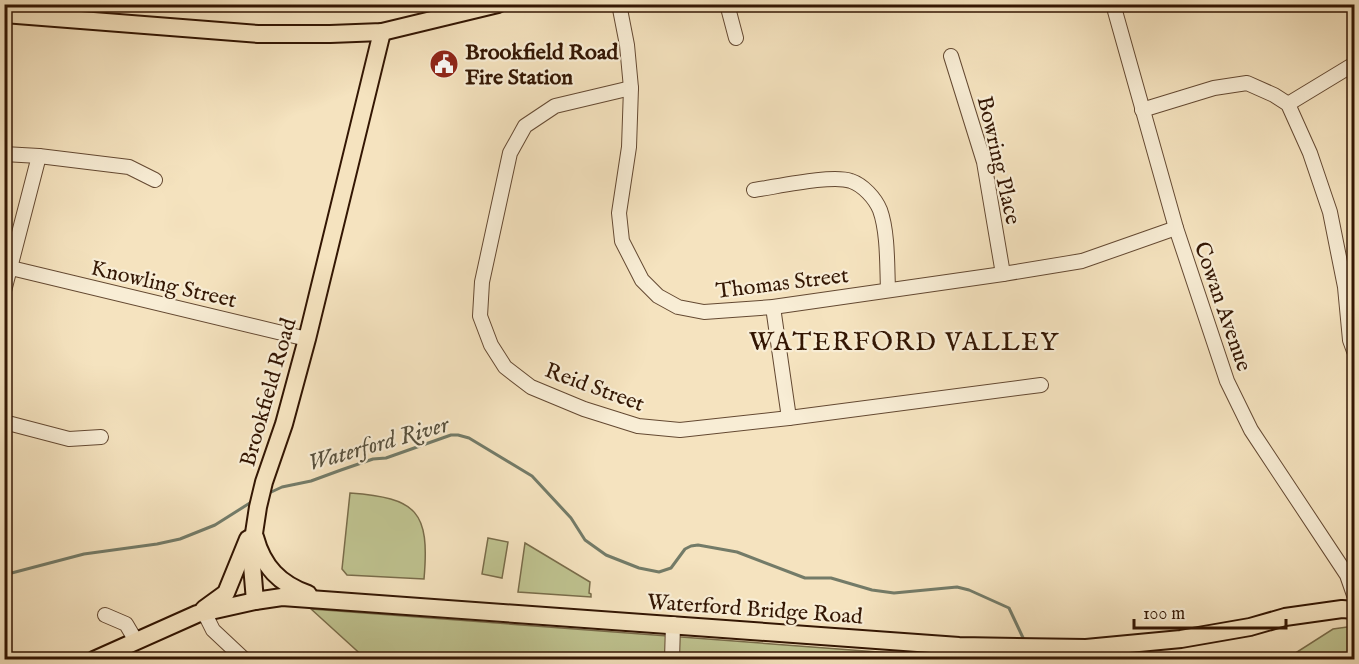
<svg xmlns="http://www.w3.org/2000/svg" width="1359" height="664" font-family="'IM FELL English',serif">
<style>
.green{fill:#bfc390;stroke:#796c4a;stroke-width:1.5}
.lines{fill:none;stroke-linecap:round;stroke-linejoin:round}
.stream{stroke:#737b68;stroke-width:3}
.minor-casing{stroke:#644932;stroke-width:16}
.major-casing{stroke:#331603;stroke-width:20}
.minor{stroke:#f8edd5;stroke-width:14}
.major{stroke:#f5e3bf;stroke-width:16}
.labels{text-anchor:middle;stroke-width:4.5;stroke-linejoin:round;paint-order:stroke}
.poi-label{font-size:22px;font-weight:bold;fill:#331603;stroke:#f8edd5;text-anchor:start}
.street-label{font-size:22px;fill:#331603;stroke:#f8edd5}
.water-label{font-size:24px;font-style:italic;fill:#58513e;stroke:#f8edd5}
.quarter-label{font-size:26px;letter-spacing:1.5px;fill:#331603;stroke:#f8edd5}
</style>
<rect width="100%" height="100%" fill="#f5e3bf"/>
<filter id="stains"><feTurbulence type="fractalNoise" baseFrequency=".00333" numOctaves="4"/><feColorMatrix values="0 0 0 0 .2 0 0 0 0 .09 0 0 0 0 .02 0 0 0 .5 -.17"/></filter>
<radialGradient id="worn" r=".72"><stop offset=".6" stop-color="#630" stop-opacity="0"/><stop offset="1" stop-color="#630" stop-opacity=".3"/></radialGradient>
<g class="green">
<path d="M350,493C417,498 430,511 424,579L347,575L342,569Z"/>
<polygon points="488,538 508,542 502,578 482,574"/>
<polygon points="525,543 590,582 589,593 591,594 591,597 518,592"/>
<polygon points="311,609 945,657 972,659 366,659"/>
<polygon points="1354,626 1354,659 1286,659 1333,629"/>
</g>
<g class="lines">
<g class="stream">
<polyline points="267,494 282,487 311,481 341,470 373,459 386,458 451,435 458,435 469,438 532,476 571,518 585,540 606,555 639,568 659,572 671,568 685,549 691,546 698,545 737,552 805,578 831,578 872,590 894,593 957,587 969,590 1009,608 1025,642"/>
<polyline points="4,575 84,554 157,544 180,539 215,525 253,501"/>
<polyline points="1031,652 1036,660"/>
</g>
<g class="minor-casing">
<g id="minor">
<polyline points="619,4 627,45 631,88 629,147 619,213 622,241 642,280 658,296 678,307 704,312 773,307 1003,274 1082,261 1176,228"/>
<polyline points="727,4 736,38"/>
<polyline points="1113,4 1176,228 1227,381 1251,430 1347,575 1354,595"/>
<polyline points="951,56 984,162 1003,274"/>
<polyline points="631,88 555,106 525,126 510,153 482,282 480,316 491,345 505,367 531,387 584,409 638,426 680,430 789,418 1041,385"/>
<polyline points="1288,104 1354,64"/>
<polyline points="1142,110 1214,88 1247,83 1274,95 1288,104 1310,153 1330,212 1345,287 1350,340 1354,351"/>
<polyline points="4,154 39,156 129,167 155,180"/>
<path d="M754,190C776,187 832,174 851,181C863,185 875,198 880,210C888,232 887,266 888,289"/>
<polyline points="11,268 307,339"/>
<polyline points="4,291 39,156"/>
<polyline points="773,307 789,418"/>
<polyline points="4,422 69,439 101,437"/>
<polyline points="204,612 213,630 245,660"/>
<polyline points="105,615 126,624 136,641"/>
<polyline points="672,660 673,624"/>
</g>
</g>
<g class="major-casing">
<g id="major">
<polyline points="4,14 258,34 330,34 382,32 498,4"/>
<path d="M255,537C263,567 280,584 308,594"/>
<polyline points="255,601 251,553 258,507 264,482 284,424 307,339 382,32"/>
<polyline points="204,609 226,593 248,539"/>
<polyline points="94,660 197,614 255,601 282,597 959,646 1086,648 1181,639 1250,627 1285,617 1342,609 1354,610"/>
</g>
</g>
<use href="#minor" class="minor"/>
<use href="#major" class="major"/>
</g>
<defs>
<g id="civic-disc" transform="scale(1.5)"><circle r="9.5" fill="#8f2418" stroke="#f8edd5"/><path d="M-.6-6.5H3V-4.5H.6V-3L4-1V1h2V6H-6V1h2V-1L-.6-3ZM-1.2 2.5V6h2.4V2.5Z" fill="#fff"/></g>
</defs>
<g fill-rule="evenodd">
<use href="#civic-disc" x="444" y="64"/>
</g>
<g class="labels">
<g class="poi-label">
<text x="465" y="59">Brookfield Road<tspan x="465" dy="25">Fire Station</tspan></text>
</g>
<g class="street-label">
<text transform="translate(1000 160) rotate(77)" y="8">Bowring Place</text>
<text transform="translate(782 282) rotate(-7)" y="8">Thomas Street</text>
<text transform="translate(164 283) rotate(13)" y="8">Knowling Street</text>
<text transform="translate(1224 306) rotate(71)" y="8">Cowan Avenue</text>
<text transform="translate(595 386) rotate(20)" y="8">Reid Street</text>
<text transform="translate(267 392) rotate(-74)" y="8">Brookfield Road</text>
<text transform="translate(755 608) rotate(4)" y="8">Waterford Bridge Road</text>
</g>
<g class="water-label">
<text transform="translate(378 443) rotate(-16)" y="8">Waterford River</text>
</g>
<g class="quarter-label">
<text x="904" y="350">WATERFORD VALLEY</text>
</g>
</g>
<rect width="1359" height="664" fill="none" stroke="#f5e3bf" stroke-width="24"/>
<rect x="6" y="6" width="1347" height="652" fill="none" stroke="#331603" stroke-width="3"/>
<rect x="12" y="12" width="1335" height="640" fill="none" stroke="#331603" stroke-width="1.5"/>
<path d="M1134 619v9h152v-9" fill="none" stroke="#331603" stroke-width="3"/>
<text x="1143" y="619" font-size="18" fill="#331603" stroke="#f8edd5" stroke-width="4.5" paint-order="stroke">100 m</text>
<rect width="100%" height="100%" filter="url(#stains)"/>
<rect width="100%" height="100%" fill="url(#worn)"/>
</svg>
